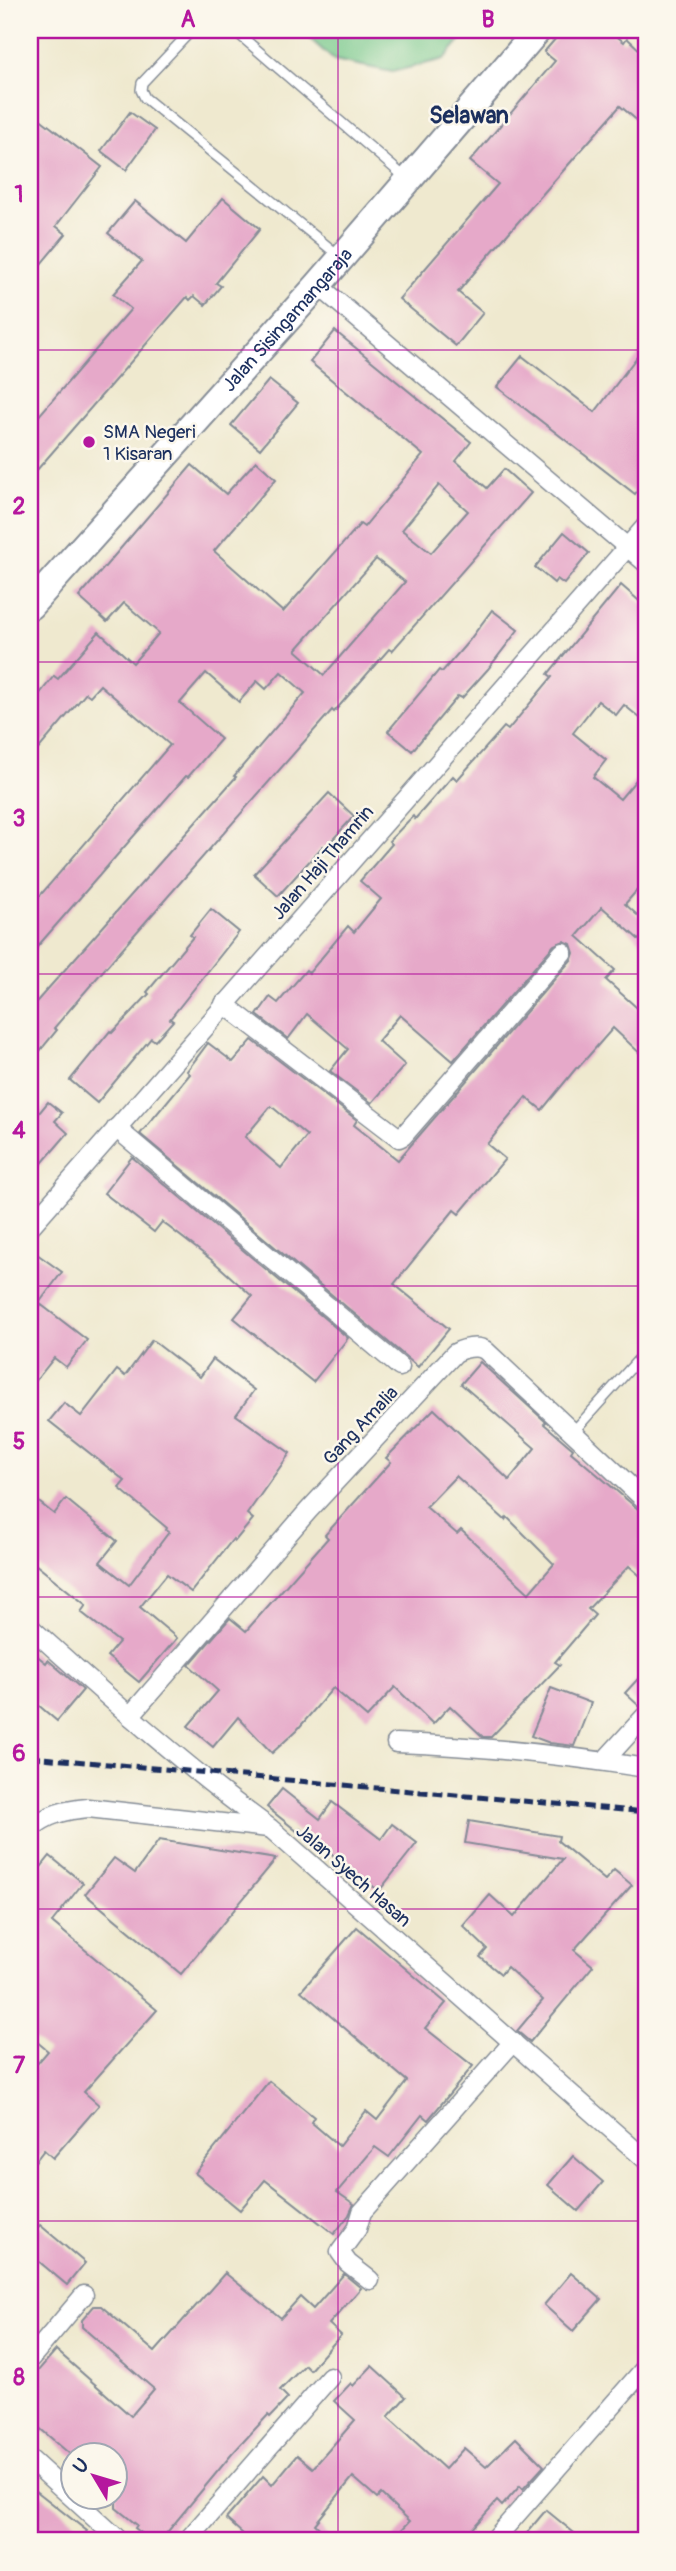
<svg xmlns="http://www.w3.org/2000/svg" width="676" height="2571" font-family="Pangolin,sans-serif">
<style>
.green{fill:#75c789;stroke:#487b74;stroke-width:2}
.building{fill:#e6a9c9;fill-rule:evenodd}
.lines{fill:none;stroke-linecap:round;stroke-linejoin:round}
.lane-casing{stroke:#858c96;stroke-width:12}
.street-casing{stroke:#858c96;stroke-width:21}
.secondary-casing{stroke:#858c96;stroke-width:30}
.lane{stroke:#fff;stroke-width:9}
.street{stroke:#fff;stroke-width:18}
.secondary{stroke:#fff;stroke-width:26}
.rail{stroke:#1b2f5e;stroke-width:5;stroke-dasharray:10 5;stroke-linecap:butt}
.grid{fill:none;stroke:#b5179e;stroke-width:2;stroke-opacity:0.55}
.poi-dot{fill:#b5179e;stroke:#fbf7ec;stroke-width:2.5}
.labels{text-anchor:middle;stroke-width:5;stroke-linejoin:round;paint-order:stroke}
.street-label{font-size:19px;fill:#1b2f5e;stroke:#fbf7ec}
.poi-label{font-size:19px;fill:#1b2f5e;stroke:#fbf7ec;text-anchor:start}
.quarter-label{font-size:23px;font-weight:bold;fill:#1b2f5e;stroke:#fbf7ec}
.neatline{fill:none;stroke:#b5179e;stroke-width:2.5}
.grid-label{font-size:23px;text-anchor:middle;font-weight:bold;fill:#b5179e}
</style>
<rect width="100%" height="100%" fill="#fbf7ec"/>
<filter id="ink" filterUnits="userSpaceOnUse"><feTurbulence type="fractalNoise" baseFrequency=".0143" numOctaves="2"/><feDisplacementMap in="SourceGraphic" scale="14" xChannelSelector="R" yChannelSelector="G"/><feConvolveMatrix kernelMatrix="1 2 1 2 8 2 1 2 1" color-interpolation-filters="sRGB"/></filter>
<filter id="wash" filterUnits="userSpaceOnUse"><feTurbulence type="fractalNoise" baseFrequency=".00686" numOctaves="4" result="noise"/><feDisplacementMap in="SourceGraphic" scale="28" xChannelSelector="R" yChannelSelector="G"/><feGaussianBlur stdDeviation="1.57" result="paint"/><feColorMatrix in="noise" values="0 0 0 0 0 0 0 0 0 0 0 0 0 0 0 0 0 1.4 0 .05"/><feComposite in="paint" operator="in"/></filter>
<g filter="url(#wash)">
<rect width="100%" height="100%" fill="#efe9cf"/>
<polygon class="green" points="300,30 469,30 444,59 392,72 334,60"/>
<g id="blocks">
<g class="building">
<polygon points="563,30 609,30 624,42 627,38 646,56 646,128 620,106 490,254 458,292 483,313 456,346 399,299 498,184 470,161 555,61 544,52"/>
<polygon points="30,111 102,167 56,226 66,234 30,277"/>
<polygon points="130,112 155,130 126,170 101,151"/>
<polygon points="223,198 260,229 216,283 221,286 205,305 194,296 190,300 187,297 30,478 30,426 131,309 113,294 142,261 108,233 135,201 186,243"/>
<path d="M335,331L471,442L456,461L487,488L504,469L531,493L392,651L389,649L334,712L332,710L120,951L54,1028L57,1030L30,1063V1009L236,777L234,776L305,693L281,672L266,689L257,681L239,702L206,673L180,703L221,739L188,777L186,776L30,955V907L170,745L100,685L90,696L86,693L30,759V706L54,676L58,679L99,632L133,663L159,633L124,603L107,622L79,597L192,465L226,494L256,461L276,479L214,551L283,612L360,524L364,527L423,455L310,362ZM439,485L468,511L431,553L402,530ZM376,559L405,582L324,675L296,650Z"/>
<polygon points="646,345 646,479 635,494 497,387 522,356 595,412"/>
<polygon points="269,380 298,403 260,449 231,425"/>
<polygon points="564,532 589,553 564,584 557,579 554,583 535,567"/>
<path d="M621,585L646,607V723L624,705L616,715L598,701L573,733L606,760L593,777L620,799L646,768V880L625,904L646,923V946L602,907L577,936L615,970L606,980L646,1016V1059L613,1028L578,1068L577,1067L542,1110L526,1097L487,1144L505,1159L459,1214L454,1210L394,1284L449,1329L418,1367L140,1134L190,1074L187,1071L208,1043L233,1062L252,1040L357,1120L354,1125L398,1160L572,959L574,953L571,944L564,941L554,945L453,1061L400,1015L378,1041L405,1065L372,1103L330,1071L348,1049L307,1014L288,1039L257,1015L270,997L278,1003L306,970L309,973L348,926L354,932L381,899L360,881L392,844L389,841L413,816L415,819L453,776L457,780L504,727L508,730L552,677L548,674ZM271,1106L307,1136L281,1168L245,1137Z"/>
<polygon points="492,610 518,630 488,669 462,698 458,696 412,751 388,731 439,670 442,672 468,642"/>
<polygon points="329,793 354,816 325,848 323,846 278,896 254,874"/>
<polygon points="211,909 239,932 170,1019 173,1021 155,1041 151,1038 97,1103 70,1080 110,1031 112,1033 149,994 147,992 193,937 190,935"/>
<polygon points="48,1102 62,1113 55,1121 68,1133 30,1177 30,1124"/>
<polygon points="132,1157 348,1338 313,1382 234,1318 252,1296 213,1261 162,1222 154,1232 104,1193"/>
<polygon points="30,1249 62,1272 39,1303 87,1340 66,1367 54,1358 30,1388"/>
<polygon points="152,1340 200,1377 213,1359 254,1390 236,1415 290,1453 247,1514 253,1519 235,1541 233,1539 191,1592 167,1574 140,1607 177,1638 139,1682 107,1656 119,1642 81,1612 86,1605 30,1560 30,1495 54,1514 66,1499 117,1541 100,1562 129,1585 169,1532 166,1530 167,1528 119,1488 125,1481 49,1421 64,1403 81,1416 117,1370 125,1376"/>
<path d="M480,1362L546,1422L544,1424L573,1449L571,1452L646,1516V1581L629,1566L588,1609L595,1615L555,1662L560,1665L491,1737H483L450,1706L433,1724L395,1687L367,1717L333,1688L297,1730L272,1753L238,1717L213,1747L188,1726L218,1691L189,1665L230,1618L246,1631L328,1538L325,1535L391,1462L386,1458L434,1409L509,1480L535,1448L461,1384ZM456,1476L505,1520L507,1517L554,1564L529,1593L461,1530L457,1534L426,1507Z"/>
<polygon points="30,1650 46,1663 48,1660 83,1690 57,1721 30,1698"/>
<polygon points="646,1670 646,1704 639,1706 625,1693"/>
<polygon points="551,1688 591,1703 574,1746 550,1743 531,1736"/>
<polygon points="282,1789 320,1819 332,1802 381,1839 392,1824 417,1843 379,1891 300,1829 298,1832 267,1807"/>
<polygon points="469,1821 559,1836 558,1841 605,1880 614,1870 632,1885 574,1950 593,1966 530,2042 517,2031 543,2000 507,1967 501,1974 480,1957 487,1949 463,1926 490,1895 514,1917 563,1859 465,1843"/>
<polygon points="159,1840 276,1859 181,1974 85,1894 114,1858 135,1873"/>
<polygon points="50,1856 83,1883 52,1922 157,2010 84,2092 99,2105 53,2158 44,2150 30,2168 30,2072 48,2051 30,2036 30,1881"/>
<polygon points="357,1927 446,2003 425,2028 473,2066 428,2120 422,2115 389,2157 375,2147 337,2192 354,2204 349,2215 334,2234 265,2180 240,2210 195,2173 269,2081 314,2117 311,2122 339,2146 366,2111 377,2120 407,2081 301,1991"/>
<polygon points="573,2156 603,2182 578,2211 548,2185"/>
<polygon points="40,2225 85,2263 67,2285 30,2254 30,2238"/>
<polygon points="225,2273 281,2318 300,2297 313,2309 344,2274 361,2288 329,2324 341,2335 310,2370 305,2365 280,2390 288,2398 270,2417 268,2415 232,2454 160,2541 151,2541 135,2528 137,2525 116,2508 116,2455 71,2455 30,2420 30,2380 56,2350 131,2416 154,2389 82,2327 82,2320 94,2306 101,2306 155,2352"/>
<polygon points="571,2273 601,2299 573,2331 544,2305"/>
<polygon points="372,2366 406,2397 388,2417 445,2469 464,2448 486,2467 516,2438 544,2466 523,2489 520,2486 502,2506 497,2501 461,2541 391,2541 410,2521 381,2494 377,2498 353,2477 315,2524 333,2541 251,2541 226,2519 263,2476 272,2485 297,2455 313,2468 355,2420 334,2401 351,2383 353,2386"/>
<polygon points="30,2486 87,2531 79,2541 30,2541"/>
<polygon points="546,2510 584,2541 520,2541"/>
</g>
</g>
</g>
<g filter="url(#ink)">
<use href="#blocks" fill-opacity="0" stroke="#858c96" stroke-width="2"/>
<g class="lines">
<g class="lane-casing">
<g id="lane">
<polyline points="192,30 142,83 141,90 145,98 338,255"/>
<polyline points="234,30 407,179"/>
<polyline points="573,1432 646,1351"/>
</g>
</g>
<g class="street-casing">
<g id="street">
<polyline points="318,285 646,563"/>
<polyline points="224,1004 399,1138 403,1136 563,952"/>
<polyline points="116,1128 400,1367"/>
<polyline points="30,1227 646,526"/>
<path d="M30,1627C108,1697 185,1767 270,1828L646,2160"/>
<path d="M130,1716L308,1511L455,1353C465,1348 475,1345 485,1350L646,1501"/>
<path d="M396,1743C479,1746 564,1755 646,1768"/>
<polyline points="604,1761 646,1715"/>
<path d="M30,1829C48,1814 65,1810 88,1808L268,1828"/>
<polyline points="370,2280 348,2263 340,2252 357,2229 362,2212 513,2042"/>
<polyline points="30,2359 84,2295"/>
<polyline points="30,2459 120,2541"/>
<polyline points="187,2541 330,2377"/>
<polyline points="493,2541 646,2367"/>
</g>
</g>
<g class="secondary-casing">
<g id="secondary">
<path id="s1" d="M30,606L318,285L538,30"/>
</g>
</g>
<use href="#lane" class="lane"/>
<use href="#street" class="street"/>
<use href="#secondary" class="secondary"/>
<polyline class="rail" points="30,1757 646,1812"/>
</g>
</g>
<path class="grid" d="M338,30V2541M30,350H646M30,662H646M30,974H646M30,1286H646M30,1597H646M30,1909H646M30,2221H646"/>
<circle class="poi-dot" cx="89" cy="442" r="7"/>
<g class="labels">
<g class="street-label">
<text dy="7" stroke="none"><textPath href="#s1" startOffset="385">Jalan Sisingamangaraja</textPath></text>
<text transform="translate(322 862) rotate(-49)" y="7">Jalan Haji Thamrin</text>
<text transform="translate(360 1425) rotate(-47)" y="7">Gang Amalia</text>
<text transform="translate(354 1875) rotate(41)" y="7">Jalan Syech Hasan</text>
</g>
<g class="poi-label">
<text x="103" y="438">SMA Negeri<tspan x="103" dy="22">1 Kisaran</tspan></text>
</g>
<g class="quarter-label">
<text x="469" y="123">Selawan</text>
</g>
</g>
<rect width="676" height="2571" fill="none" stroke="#fbf7ec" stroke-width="77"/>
<g transform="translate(94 2476) rotate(308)"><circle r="33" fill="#fbf7ec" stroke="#a1a7b3" stroke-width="2"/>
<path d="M0-5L12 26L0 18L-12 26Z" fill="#b5179e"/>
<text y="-10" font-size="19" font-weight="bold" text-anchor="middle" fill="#1b2f5e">U</text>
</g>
<rect x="38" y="38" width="600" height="2494" class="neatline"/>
<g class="grid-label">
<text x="188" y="27">A</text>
<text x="488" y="27">B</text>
<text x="19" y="202">1</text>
<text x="19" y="514">2</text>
<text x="19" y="826">3</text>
<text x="19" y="1138">4</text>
<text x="19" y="1449">5</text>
<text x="19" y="1761">6</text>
<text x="19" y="2073">7</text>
<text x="19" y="2385">8</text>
</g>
</svg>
